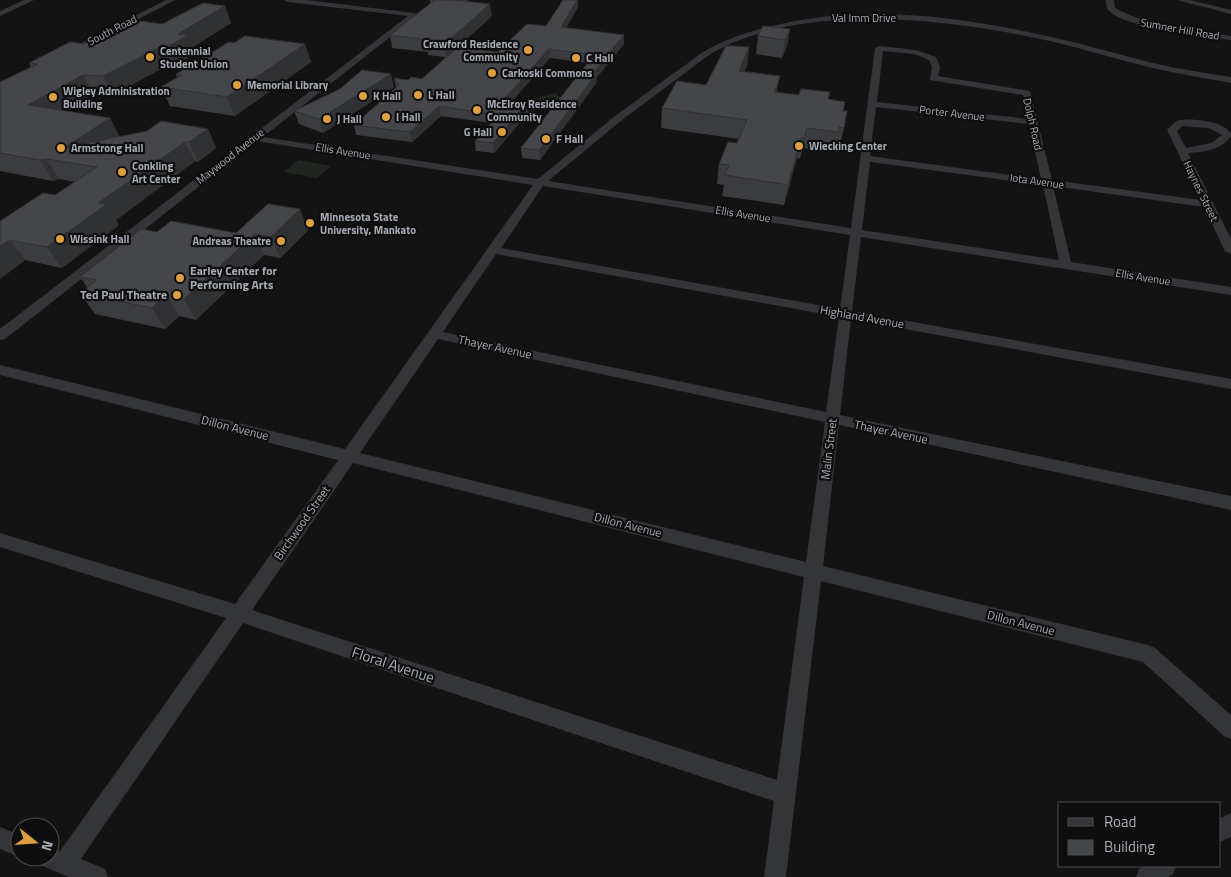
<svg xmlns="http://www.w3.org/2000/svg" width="1231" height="877" font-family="'Titillium Web',sans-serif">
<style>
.green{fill:#1f2620}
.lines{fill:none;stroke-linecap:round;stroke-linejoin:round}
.minor{fill:#343539;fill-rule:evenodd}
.wall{fill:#3b3c3f}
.shaded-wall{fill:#303133}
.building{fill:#454649;stroke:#303133}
.poi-dot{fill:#de9f40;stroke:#0e0e0f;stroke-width:2}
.labels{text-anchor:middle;stroke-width:4.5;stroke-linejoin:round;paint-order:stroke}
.far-street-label{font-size:11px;fill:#a6abb3;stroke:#0e0e0f}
.far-poi-label{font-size:11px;font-weight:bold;fill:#a6abb3;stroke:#0e0e0f;text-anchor:start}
.poi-label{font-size:12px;font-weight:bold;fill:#a6abb3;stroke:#0e0e0f;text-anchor:start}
.street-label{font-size:12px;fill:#a6abb3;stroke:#0e0e0f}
.near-street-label{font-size:15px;fill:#a6abb3;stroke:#0e0e0f}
</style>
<rect width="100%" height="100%" fill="#131314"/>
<g class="green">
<polygon points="555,93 564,100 535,108 526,101"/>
<polygon points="298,160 331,166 317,178 284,172"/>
</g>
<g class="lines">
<g class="minor">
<polygon points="24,0 34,0 0,16 0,11"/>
<polygon points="166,0 175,0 77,51 70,49"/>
<path d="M284,0H306L414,13L418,15L263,137L538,179L615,116L703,52C727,38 754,30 781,24C869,4 964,17 1051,37C1085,44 1119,55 1153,63C1179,69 1205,73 1231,77V83C1205,78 1179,74 1153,68C1118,60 1085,49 1050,41C949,19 802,0 709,55L622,120L548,181L851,228L875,48L879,46L916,50L936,57L940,67L938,76L1030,91L1052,180L1201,200L1167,130C1171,126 1175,121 1180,120C1192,118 1227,121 1231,135C1223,150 1204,152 1188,153L1231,239V254L1225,251L1204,207L1053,186L1071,262L1231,287V295L861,237L852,311L1231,379V389L851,319L840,415L1231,496V510L839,425L823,566L1148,645L1155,648L1231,715V739L1224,736L1143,662L821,581L786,877H764L774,801L243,623L81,859L105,869L108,877H69L40,865L37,857H50V847L60,851L226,618L0,547V533L235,604L338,460L0,375V365L345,449L533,185L257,141L5,339L0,340V329L408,16L288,2ZM883,51L914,54L929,60L932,67L930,80L1023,95L1028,119L877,102ZM876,107L1029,124L1041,179L870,156ZM1182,126L1209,128L1222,135L1211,143L1186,148L1177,131ZM870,162L1043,185L1059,260L862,230ZM543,186L850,235L840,309L501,248ZM496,254L839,317L826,412L443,332ZM438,339L825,422L806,562L360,453ZM353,463L804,577L777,780L252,610Z"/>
<path d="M1106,0H1114L1115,8C1147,27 1194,29 1231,36V40C1205,36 1126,28 1109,11C1106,8 1106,4 1106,0Z"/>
<polygon points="1177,0 1190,0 1231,10 1231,14"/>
<polygon points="1231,813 1231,837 1220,842 1220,818"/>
<polygon points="0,827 20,835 20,857 0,849"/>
<polygon points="1144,866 1176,866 1173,874 1168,877 1136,877 1139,869"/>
</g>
</g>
<g class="wall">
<polygon points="430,0 468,0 468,2 492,16 458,47 498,52 546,26 578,7 566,28 624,35 624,44 597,77 597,82 540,160 522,158 521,148 588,63 550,58 513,100 529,112 494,153 476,151 475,141 491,123 441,116 412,142 356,135 354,125 396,88 394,78 408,80 422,79 446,57 428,55 428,52 392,48 390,35 430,4"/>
<polygon points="231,23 193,47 195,53 175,65 170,64 113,95 94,94 63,111 110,118 119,136 208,129 216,148 198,162 195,161 116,220 119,225 62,268 25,260 0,279 0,221 55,195 75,182 59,179 53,181 0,171 0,82 31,67 29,63 84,44 162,24"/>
<polygon points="790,29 787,46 782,58 756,54 758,36"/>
<polygon points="234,43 305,44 311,62 235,116 170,106 161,87 177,78 176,74"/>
<polygon points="749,47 747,65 744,72 777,92 828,99 843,111 844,128 839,148 835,147 834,152 803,148 800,158 797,158 784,205 722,196 724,185 717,184 719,164 737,143 739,139 661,128 662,108 706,85"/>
<polygon points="394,87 323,133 299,124 294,111"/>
<polygon points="308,230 280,258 264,255 196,320 179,316 165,329 95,314 80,293 87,287 80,277 157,232 236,233"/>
</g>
<g class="shaded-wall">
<polygon points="577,0 578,0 578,7 561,36 561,27"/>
<polygon points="490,4 492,16 447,57 444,44"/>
<polygon points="225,6 231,23 193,47 195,53 175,65 167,47 178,34"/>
<polygon points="790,29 787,46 782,58 785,40"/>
<polygon points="624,35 624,44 597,77 597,82 540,160 539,150 594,72"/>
<polygon points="305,44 311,62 235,116 227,97"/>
<polygon points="162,46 170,64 113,95 103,76"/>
<polygon points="749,47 747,65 737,90 739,71"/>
<polygon points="549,49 550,58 506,108 504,99"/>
<polygon points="391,74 394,87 323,133 319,119"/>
<polygon points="83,75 94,94 39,124 28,105"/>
<polygon points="780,76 776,95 775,92"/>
<polygon points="528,102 529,112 494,153 493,143"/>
<polygon points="439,106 441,116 412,142 410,132"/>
<polygon points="110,118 120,138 64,148"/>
<polygon points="807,128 803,148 800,158 804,138"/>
<polygon points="208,129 216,148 198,162 189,142"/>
<polygon points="801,138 797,158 784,205 788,185"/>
<polygon points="185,142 195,161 116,220 119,225 62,268 47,247 98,203"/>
<polygon points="46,159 59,179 53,181 40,160"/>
<polygon points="300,209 308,230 280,258 271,237"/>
<polygon points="255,234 264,255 196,320 184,299"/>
<polygon points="10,240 25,260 0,279 0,246"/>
<polygon points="166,295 179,316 165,329 152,308"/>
</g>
<g class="building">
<polygon points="435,0 454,0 490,4 444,44 426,42 429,40 390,35"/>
<polygon points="563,0 577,0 561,27 624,35 594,72 597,73 539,150 521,148 594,55 549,49 504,99 528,102 493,143 475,141 498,115 439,106 410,132 354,125 399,85 394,78 408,80 411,77 422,79 458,47 498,52 527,24 546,26"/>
<polygon points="203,3 225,6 178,34 188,35 167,47 162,46 103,76 83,75 28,105 110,118 64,148 147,131 161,121 208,129 189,142 185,142 98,203 107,204 47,247 10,240 0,246 0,221 43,193 55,195 97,167 46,159 40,160 0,153 0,82 38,64 29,63 70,42 84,44 91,41 96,42 141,21 162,24"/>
<polygon points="763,26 790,29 785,40 758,36"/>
<polygon points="245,36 305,44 227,97 161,87 182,75 176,74 191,65 229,42 234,43"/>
<polygon points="726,46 734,46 749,47 739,71 780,76 775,92 799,95 801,89 830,92 828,99 845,102 843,111 847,111 844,128 839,127 838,132 807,128 804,138 801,138 788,185 725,175 729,165 719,164 728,142 737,143 747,120 662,108 677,81 706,85"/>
<polygon points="362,70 391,74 319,119 294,111 340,89"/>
<polygon points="268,204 300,209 271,237 255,234 184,299 166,295 152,308 80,293 97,280 80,277 141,229 157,232 171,221 236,233"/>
</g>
<g class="poi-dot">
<circle cx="528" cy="50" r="5"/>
<circle cx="150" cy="57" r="5"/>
<circle cx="576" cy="58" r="5"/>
<circle cx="492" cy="73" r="5"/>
<circle cx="237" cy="85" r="5"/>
<circle cx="418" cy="95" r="5"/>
<circle cx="363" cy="96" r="5"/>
<circle cx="53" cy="97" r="5"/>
<circle cx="477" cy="110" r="5"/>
<circle cx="386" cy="117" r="5"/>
<circle cx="327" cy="119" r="5"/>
<circle cx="502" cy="132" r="5"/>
<circle cx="546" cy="139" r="5"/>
<circle cx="799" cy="146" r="5"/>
<circle cx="61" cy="148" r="5"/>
<circle cx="122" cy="172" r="5"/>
<circle cx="310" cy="223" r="5"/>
<circle cx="60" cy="239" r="5"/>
<circle cx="281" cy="241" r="5"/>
<circle cx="180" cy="278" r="5"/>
<circle cx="177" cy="295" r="5"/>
</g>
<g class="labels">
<g class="far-street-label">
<text x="864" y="22">Val Imm Drive</text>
<text transform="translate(1180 29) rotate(10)" y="4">Sumner Hill Road</text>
<text transform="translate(112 30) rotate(-27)" y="4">South Road</text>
<text transform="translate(952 113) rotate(7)" y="4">Porter Avenue</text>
<text transform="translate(1033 124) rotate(77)" y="4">Dolph Road</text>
<text transform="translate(343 151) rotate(9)" y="4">Ellis Avenue</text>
<text transform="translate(230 156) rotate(-38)" y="4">Maywood Avenue</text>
<text transform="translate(1037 181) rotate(8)" y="4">Iota Avenue</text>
<text transform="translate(1201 191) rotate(64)" y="4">Haynes Street</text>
<text transform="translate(743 214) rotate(9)" y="4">Ellis Avenue</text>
<text transform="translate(1143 277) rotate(9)" y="4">Ellis Avenue</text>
</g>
<g class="far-poi-label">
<text x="518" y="48" text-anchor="end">Crawford Residence<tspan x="518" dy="13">Community</tspan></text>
<text x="160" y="55">Centennial<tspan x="160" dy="13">Student Union</tspan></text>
<text x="586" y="62">C Hall</text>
<text x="502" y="77">Carkoski Commons</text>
<text x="247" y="89">Memorial Library</text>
<text x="63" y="95">Wigley Administration<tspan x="63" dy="13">Building</tspan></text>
<text x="428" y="99">L Hall</text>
<text x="373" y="100">K Hall</text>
<text x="487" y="108">McElroy Residence<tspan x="487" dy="13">Community</tspan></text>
<text x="396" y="121">I Hall</text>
<text x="337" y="123">J Hall</text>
<text x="492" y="136" text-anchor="end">G Hall</text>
<text x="556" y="143">F Hall</text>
<text x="809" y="150">Wiecking Center</text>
<text x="71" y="152">Armstrong Hall</text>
<text x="132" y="170">Conkling<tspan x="132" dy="13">Art Center</tspan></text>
<text x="320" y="221">Minnesota State<tspan x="320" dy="13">University, Mankato</tspan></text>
<text x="70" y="243">Wissink Hall</text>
<text x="271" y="245" text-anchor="end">Andreas Theatre</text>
</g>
<g class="poi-label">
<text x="190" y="275">Earley Center for<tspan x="190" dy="14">Performing Arts</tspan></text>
<text x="167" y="299" text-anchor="end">Ted Paul Theatre</text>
</g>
<g class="street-label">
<text transform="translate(862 317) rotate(10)" y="4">Highland Avenue</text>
<text transform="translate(495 347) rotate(12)" y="4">Thayer Avenue</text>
<text transform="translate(235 428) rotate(14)" y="4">Dillon Avenue</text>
<text transform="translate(891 432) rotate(12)" y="4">Thayer Avenue</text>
<text transform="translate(829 449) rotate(-83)" y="4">Malin Street</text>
<text transform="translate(302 523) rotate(-55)" y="4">Birchwood Street</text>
<text transform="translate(628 525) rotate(14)" y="4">Dillon Avenue</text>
<text transform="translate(1021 623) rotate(14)" y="4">Dillon Avenue</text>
</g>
<g class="near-street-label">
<text transform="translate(393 665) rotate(18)" y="5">Floral Avenue</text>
</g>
</g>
<rect x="1058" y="802" width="162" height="65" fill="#0e0e0f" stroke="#4b4d51"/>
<rect x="1068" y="818" width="25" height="8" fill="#343539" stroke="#4b4d51"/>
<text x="1104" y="827" font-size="15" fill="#a6abb3">Road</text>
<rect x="1068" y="840" width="25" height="15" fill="#454649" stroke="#4b4d51"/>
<text x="1104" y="852" font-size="15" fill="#a6abb3">Building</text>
<g transform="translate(35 842) rotate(107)"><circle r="24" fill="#0e0e0f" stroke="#4b4d51"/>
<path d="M0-4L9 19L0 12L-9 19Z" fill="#de9f40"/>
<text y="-8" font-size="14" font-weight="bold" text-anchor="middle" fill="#a6abb3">N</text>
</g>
</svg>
